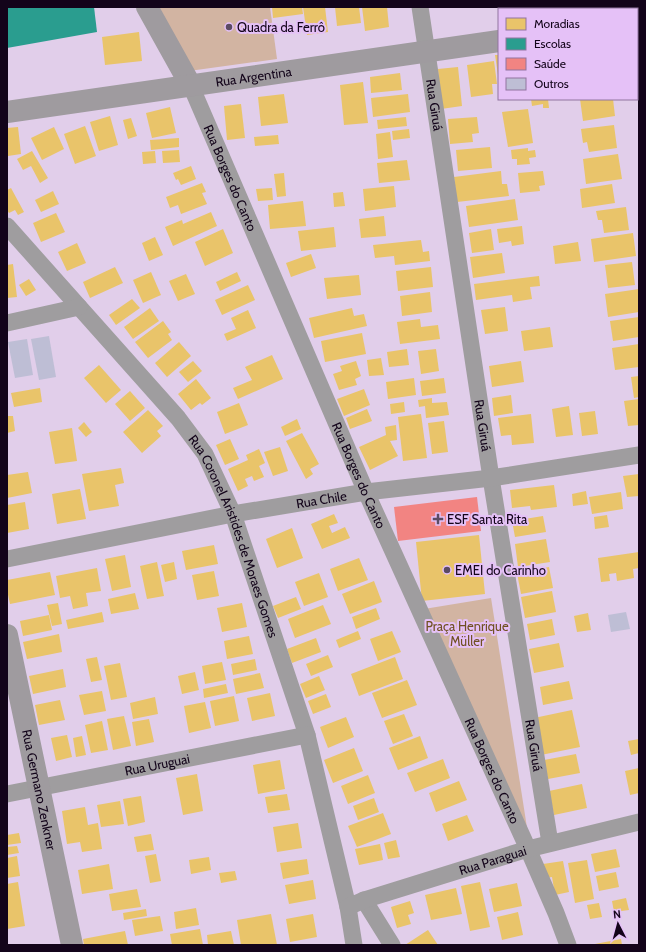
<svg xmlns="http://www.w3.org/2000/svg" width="646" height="952" font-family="Cabin,sans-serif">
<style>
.green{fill:#d2b4a2}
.homes{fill:#e9c46a}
.schools{fill:#2a9d8f}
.health{fill:#f28482}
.building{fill:#bebed5}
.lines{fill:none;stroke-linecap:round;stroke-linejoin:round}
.street{stroke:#9f9d9f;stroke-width:17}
.secondary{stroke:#9f9b9f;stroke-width:22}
.poi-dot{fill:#5b4b63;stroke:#e5c1f7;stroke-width:1.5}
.labels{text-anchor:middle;stroke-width:4;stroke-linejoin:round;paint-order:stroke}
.poi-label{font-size:13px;fill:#13041a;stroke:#e5c1f7;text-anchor:start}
.street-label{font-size:13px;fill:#13041a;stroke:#e5c1f7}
.park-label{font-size:13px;fill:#6f5021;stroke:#e5c1f7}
</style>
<rect width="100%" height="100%" fill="#e1ceea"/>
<g class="green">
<polygon points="152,7 270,7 277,59 189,71"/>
<polygon points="491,598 528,834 424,609"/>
</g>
<g class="homes">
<polygon points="272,7 302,7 303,14 273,18"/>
<polygon points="303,7 325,7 328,32 307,35"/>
<polygon points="335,7 359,7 361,23 337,26"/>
<polygon points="362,7 387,7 389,27 365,31"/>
<polygon points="139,32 142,61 105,65 102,37"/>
<polygon points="495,55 499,55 499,75 498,75"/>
<polygon points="494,61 497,84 492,84 493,94 471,97 467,65"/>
<polygon points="458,67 462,106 441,109 438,69"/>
<polygon points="400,73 402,90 371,93 370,77"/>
<polygon points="363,82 368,123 344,125 340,85"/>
<polygon points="284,94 288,123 261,126 258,97"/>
<polygon points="408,94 410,112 373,117 371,98"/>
<polygon points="531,99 548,99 549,108 543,108 543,104 532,106"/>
<polygon points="580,99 613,99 615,116 583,121"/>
<polygon points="241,104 245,138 227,140 224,106"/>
<polygon points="170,107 176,133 152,138 146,113"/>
<polygon points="528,109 533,143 508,147 502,112"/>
<polygon points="110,116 118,145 99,151 90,122"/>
<polygon points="406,117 407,126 378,129 377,120"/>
<polygon points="477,117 479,133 472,134 473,142 450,144 448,119"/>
<polygon points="131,118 137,136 128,139 123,120"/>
<polygon points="614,125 617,148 589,152 587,142 583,143 581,129"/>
<polygon points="85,126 96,156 75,164 64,134"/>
<polygon points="18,127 21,154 8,156 7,128"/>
<polygon points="54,127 64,149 42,160 31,138"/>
<polygon points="409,129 410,138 393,140 392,131"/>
<polygon points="390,132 393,157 378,159 376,134"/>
<polygon points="278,135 279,144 255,146 254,137"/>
<polygon points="179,138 179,147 151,150 150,140"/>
<polygon points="490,147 492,168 458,171 456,150"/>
<polygon points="528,148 528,151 535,150 536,157 529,158 530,164 517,165 517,159 512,159 511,150"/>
<polygon points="179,150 180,162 163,163 162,151"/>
<polygon points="32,151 48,178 40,183 31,166 23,170 17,159"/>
<polygon points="155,151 156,163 143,164 142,152"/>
<polygon points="618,154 622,179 586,184 583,159"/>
<polygon points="407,160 410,180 379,183 377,163"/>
<polygon points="191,166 196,179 181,185 178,179 176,180 173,173"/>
<polygon points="501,171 502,184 507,184 509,196 457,202 454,177"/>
<polygon points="543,171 545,185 539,186 540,191 520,193 518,173"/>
<polygon points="284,173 286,196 277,197 274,174"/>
<polygon points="202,183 206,192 202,193 207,204 181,214 178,205 170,208 166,197"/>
<polygon points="612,184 615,203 582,208 580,189"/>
<polygon points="394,186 396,207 365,211 363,189"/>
<polygon points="11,188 24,212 18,215 15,210 9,213 7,210 7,190"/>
<polygon points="272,188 273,200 258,201 256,189"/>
<polygon points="53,191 59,204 41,212 35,200"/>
<polygon points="343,192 345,206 334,207 333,193"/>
<polygon points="515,199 518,220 469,227 466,206"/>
<polygon points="303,201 306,226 270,229 268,205"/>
<polygon points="626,207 629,230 604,233 602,220 598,220 596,211"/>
<polygon points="211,212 217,226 173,246 165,227 182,220 183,224"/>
<polygon points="56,213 65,232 41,242 33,223"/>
<polygon points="384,216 386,236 361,238 359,219"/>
<polygon points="522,226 524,244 512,246 511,241 499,243 497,229"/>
<polygon points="334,227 336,247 301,251 298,231"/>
<polygon points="223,229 233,253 205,266 195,242"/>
<polygon points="491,229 494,250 472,253 469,233"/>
<polygon points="633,233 636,256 594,262 591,239"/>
<polygon points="155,237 163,255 149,261 142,243"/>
<polygon points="421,240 423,252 429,251 430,261 395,265 394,256 375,258 373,245"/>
<polygon points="578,242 581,261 555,264 553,246"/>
<polygon points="77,243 86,263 67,271 58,252"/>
<polygon points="502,253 505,273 473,278 470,257"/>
<polygon points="311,254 316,268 291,277 286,263"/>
<polygon points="632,262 635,285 608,288 605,265"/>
<polygon points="13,264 17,297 7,298 7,265"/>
<polygon points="115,267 123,283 90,298 83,282"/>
<polygon points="431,267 433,287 398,291 396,271"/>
<polygon points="151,272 161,295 143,303 133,280"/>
<polygon points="237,272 241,281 220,291 216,282"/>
<polygon points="186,274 195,294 178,301 169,281"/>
<polygon points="359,275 361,295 327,299 324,278"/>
<polygon points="539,276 540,286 530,287 532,299 513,302 512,295 476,300 474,284"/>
<polygon points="29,279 36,290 26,296 19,285"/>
<polygon points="248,285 255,300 222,315 215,300"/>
<polygon points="639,289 639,312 608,317 605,294"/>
<polygon points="430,292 432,312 402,316 400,296"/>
<polygon points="132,299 140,308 116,325 109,315"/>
<polygon points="505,307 508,331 485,334 481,310"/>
<polygon points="150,308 159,321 133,339 124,327"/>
<polygon points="352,308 354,316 364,314 367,326 314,338 309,318"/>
<polygon points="248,310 256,328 227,341 224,334 236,329 231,318"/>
<polygon points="639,317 639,337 613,341 610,321"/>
<polygon points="420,319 421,327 438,325 440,339 400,344 397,322"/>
<polygon points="163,321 171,332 168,334 172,340 148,358 135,342"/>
<polygon points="550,327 553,347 524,351 521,331"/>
<polygon points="362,333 366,354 325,362 321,341"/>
<polygon points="179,342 191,356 167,377 155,363"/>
<polygon points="639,344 639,367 615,370 612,348"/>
<polygon points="407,349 409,365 389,367 387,352"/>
<polygon points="436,349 439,371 421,374 418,351"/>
<polygon points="272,355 283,379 238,399 233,388 252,380 245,367"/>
<polygon points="381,358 384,375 369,376 367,360"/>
<polygon points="193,361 202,371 188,382 179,372"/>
<polygon points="356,361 361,376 355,379 357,385 339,390 333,374 342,371 340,366"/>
<polygon points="521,361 524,382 492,387 489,366"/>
<polygon points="99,365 121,390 106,403 84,378"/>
<polygon points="639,376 639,397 634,398 631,377"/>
<polygon points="414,378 416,395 388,399 386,382"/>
<polygon points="444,378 446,393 422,396 420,381"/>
<polygon points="196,379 211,398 202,405 200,403 191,410 178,394"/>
<polygon points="40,388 42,402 14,407 11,393"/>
<polygon points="364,389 370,405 344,416 337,399"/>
<polygon points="130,391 145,408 130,421 115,404"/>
<polygon points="511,395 513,413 494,416 492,398"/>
<polygon points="432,398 432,403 447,402 449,415 426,418 425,406 419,407 418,400"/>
<polygon points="639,399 639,425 628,426 624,401"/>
<polygon points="404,402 405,412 391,414 390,404"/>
<polygon points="239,403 248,425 225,434 217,412"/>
<polygon points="569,406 573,435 556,437 552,409"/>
<polygon points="367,409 372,421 350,429 346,418"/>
<polygon points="148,410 163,426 157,431 161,436 142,453 123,432"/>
<polygon points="595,411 598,434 582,436 579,413"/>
<polygon points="421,414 427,458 403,461 398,417"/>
<polygon points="531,414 534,443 512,445 511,435 501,436 498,418"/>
<polygon points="7,416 13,416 15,431 7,433"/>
<polygon points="297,419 301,429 285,436 281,427"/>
<polygon points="444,421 448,452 432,454 428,423"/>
<polygon points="84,422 92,432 86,437 78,428"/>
<polygon points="396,425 397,440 390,441 398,456 370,470 359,447 386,435 385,427"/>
<polygon points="72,428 77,461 55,464 49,432"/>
<polygon points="302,433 319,464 310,469 313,474 306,479 286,441"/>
<polygon points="230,439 239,459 225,465 216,445"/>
<polygon points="280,447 288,471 273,476 264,452"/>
<polygon points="259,449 265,463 259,466 264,477 254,481 252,476 245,479 248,486 238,491 228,469 248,460 246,455"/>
<polygon points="121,468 124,483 115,485 119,506 89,511 82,474"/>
<polygon points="28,472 32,493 7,498 7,475"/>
<polygon points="639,474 639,496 627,497 623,476"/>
<polygon points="554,485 557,507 531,510 530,506 512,508 510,490"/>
<polygon points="80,489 86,519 57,524 52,494"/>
<polygon points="586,491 588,504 573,506 572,494"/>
<polygon points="621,492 623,509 592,514 589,497"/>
<polygon points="25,502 29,529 7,533 7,505"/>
<polygon points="334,514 338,523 329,526 332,533 345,527 350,538 322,549 311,524"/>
<polygon points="607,515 609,527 595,529 594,517"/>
<polygon points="543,516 546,532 515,537 512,521"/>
<polygon points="292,528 303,558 277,568 266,539"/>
<polygon points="479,535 485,594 422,601 416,542"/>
<polygon points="546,539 550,562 518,567 515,544"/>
<polygon points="214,545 218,564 186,570 182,551"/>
<polygon points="639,552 639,568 633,569 634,578 617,581 616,573 609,574 610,581 601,582 598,558"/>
<polygon points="125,555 131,587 112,591 105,559"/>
<polygon points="359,558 368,580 338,591 330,569"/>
<polygon points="157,562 164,596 147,599 140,566"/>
<polygon points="174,562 177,579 165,582 161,565"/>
<polygon points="549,567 553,588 521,594 517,573"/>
<polygon points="97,568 101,591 86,593 88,606 73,609 70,596 60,598 56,576"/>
<polygon points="214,571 219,596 197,600 192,575"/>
<polygon points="50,572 55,595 10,604 7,590 7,580"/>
<polygon points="319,573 328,597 304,606 295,582"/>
<polygon points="374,581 382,602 350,614 342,594"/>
<polygon points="552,591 556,612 525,618 521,597"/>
<polygon points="135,593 139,609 111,614 108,599"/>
<polygon points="296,597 301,609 278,618 273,606"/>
<polygon points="58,603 62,624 52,626 47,605"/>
<polygon points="242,603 247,627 222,632 217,608"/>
<polygon points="323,605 331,624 295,638 288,619"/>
<polygon points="376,608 380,619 356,629 352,617"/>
<polygon points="102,612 104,622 68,629 66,620"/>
<polygon points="588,613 591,630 577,632 574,616"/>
<polygon points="49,615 52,630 23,636 20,621"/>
<polygon points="552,619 555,635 530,640 527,624"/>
<polygon points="358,631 361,639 339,648 336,640"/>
<polygon points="392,631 401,652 378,661 370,639"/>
<polygon points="59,634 62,652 27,659 23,642"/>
<polygon points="249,636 253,654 227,659 224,641"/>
<polygon points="316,638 321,652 292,663 287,649"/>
<polygon points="559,643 564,667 534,673 529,649"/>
<polygon points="328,655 333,667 311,676 306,664"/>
<polygon points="97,657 102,680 91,682 86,659"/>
<polygon points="395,657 403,679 359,696 351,674"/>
<polygon points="255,659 257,670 233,675 231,664"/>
<polygon points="222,662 226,680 205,684 202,666"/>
<polygon points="120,663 127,697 111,700 104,666"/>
<polygon points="63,669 66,687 33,694 29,676"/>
<polygon points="195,672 199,690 182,694 178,676"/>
<polygon points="260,673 264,688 236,694 233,679"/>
<polygon points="319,676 325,690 306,698 300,684"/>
<polygon points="407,680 417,705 382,718 372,693"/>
<polygon points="569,681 573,699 543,705 540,687"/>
<polygon points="226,684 228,693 204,698 203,689"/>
<polygon points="102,691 106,711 84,715 79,695"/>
<polygon points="270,693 275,716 252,721 247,698"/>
<polygon points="326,694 331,707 313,714 308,701"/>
<polygon points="234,696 239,721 215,726 210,701"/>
<polygon points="155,697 158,714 133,719 130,703"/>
<polygon points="60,700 65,720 39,725 35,705"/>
<polygon points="205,702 211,728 189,733 184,706"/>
<polygon points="572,710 580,747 541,755 534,718"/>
<polygon points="404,714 413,736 393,744 384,721"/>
<polygon points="124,716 131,746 113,750 107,719"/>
<polygon points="346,717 354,737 328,748 320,727"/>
<polygon points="149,719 154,742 136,746 132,722"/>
<polygon points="102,721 108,750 91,753 85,725"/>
<polygon points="67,735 72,757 56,761 51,738"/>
<polygon points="82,736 86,755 76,757 73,738"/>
<polygon points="420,736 428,758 398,770 389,748"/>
<polygon points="639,739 639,753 631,755 628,741"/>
<polygon points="354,748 363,771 333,783 324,760"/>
<polygon points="576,754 580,773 548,779 544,760"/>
<polygon points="443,759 450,778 415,792 407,773"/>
<polygon points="280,760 285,789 258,794 253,765"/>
<polygon points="639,768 639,793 630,795 625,771"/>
<polygon points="197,774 203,811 183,815 176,778"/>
<polygon points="368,775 375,793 348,804 341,786"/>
<polygon points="459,781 467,800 436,812 429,793"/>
<polygon points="582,784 587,808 554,815 549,791"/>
<polygon points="287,794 290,810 268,813 265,797"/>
<polygon points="141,796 145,822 128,826 123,799"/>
<polygon points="374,798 379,812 358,820 353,806"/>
<polygon points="120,801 124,824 101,827 97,805"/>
<polygon points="85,807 88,825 98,823 102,849 82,852 80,842 67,844 62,811"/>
<polygon points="383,813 391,834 357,847 348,826"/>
<polygon points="467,815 474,831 448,841 442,824"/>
<polygon points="298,823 302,848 277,852 273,827"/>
<polygon points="19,833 21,843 7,845 7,835"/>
<polygon points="151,834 154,850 137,852 134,837"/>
<polygon points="396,840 400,857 388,859 384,843"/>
<polygon points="380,844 383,860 359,865 355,849"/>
<polygon points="17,846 19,853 7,855 7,847"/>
<polygon points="616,849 620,867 595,872 591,854"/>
<polygon points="156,854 161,881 150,883 145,856"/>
<polygon points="17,856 20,876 7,878 7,858"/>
<polygon points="209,857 211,870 191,874 189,860"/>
<polygon points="307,859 309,874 283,879 280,863"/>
<polygon points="587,860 594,899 575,903 568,863"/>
<polygon points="563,861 569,892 555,895 552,877 546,878 543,864"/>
<polygon points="109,864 113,889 82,894 78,870"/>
<polygon points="235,871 237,880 221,883 219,873"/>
<polygon points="616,872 619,887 599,891 596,876"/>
<polygon points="313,880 316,899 289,904 285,885"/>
<polygon points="18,882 25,926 7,929 7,884"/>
<polygon points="480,882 490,927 470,931 461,886"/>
<polygon points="517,883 522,906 494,912 489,889"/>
<polygon points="456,888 462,914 431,920 425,895"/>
<polygon points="137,889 141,907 112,911 109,894"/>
<polygon points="626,898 629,910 614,912 612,901"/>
<polygon points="410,901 414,913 408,915 411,924 397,928 391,907"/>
<polygon points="599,903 602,917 590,919 587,905"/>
<polygon points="196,908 199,925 176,929 174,912"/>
<polygon points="146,909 147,916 124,920 123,913"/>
<polygon points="518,912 523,935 502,940 497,917"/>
<polygon points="271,914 277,945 241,945 237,920"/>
<polygon points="313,914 317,937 290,942 286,919"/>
<polygon points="160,916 163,931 135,936 132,920"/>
<polygon points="200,929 203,945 172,945 170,934"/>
<polygon points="428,930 438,945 405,945"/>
<polygon points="125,931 128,945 84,945 83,939"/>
<polygon points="231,931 234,945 208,945 207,935"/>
<polygon points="621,939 622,945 595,945 595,944"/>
</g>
<polygon class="schools" points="7,7 94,7 97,32 7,48"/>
<polygon class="health" points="477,497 481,531 398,541 394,507"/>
<g class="building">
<polygon points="49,336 56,377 39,380 31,339"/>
<polygon points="27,339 33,375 15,378 8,342"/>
<polygon points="626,612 630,629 611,632 608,615"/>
</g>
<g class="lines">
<g class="street">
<path id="s1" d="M420,7L491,478L550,843"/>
<polyline points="632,7 632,9"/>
<polyline points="637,42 639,56"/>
<path id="s2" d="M191,86L366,492L528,849L556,913L568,945"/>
<path id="s3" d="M7,226L178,418L205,454L233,514L307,735L348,907L354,945"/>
<polyline points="7,323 79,307"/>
<path id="s4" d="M7,559L233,514L366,492L491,478L639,455"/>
<path id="s5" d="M7,794L307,735"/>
<polyline points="364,900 392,945"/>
<path id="s6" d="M348,907L364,900L528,849L639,822"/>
</g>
<g class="secondary">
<polyline points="147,7 191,86"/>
<polyline points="637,23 639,23"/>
<path id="s7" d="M7,112L499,41"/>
<path id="s8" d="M7,635L72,945"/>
</g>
</g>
<g class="poi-dot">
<circle cx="229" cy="27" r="4"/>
<path d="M436 513h4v4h4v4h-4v4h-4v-4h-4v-4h4z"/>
<circle cx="447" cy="570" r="4"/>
</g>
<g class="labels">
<g class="poi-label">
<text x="237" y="32">Quadra da Ferrô</text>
<text x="447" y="524">ESF Santa Rita</text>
<text x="455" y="575">EMEI do Carinho</text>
</g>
<g class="street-label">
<text dy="5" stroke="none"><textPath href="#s7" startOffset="249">Rua Argentina</textPath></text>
<text dy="5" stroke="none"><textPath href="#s1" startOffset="99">Rua Giruá</textPath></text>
<text dy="5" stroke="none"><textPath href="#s2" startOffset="100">Rua Borges do Canto</textPath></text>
<text dy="5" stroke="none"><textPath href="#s1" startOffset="423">Rua Giruá</textPath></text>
<text dy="5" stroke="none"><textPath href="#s2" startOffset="424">Rua Borges do Canto</textPath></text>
<text dy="5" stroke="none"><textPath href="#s4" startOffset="320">Rua Chile</textPath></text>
<text dy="5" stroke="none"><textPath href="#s3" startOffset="389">Rua Coronel Aristides de Moraes Gomes</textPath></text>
<text dy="5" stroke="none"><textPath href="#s1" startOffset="747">Rua Giruá</textPath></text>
<text dy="5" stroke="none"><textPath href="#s5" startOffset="153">Rua Uruguai</textPath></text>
<text dy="5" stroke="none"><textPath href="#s2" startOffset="748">Rua Borges do Canto</textPath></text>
<text dy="5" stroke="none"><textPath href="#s8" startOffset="158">Rua Germano Zenkner</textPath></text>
<text dy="5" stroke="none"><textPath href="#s6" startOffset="152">Rua Paraguai</textPath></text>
</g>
<g class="park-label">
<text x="467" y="631">Praça Henrique<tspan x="467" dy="15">Müller</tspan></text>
</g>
</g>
<rect width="646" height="952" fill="none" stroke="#13041a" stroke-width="16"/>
<rect x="498" y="8" width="140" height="92" fill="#e5c1f7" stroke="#91759f"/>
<rect x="506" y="18" width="20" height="12" fill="#e9c46a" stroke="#91759f"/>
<text x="534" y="28" font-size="12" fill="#13041a">Moradias</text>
<rect x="506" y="38" width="20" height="12" fill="#2a9d8f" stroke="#91759f"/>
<text x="534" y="48" font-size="12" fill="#13041a">Escolas</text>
<rect x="506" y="58" width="20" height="12" fill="#f28482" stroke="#91759f"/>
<text x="534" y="68" font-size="12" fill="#13041a">Saúde</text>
<rect x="506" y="78" width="20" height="12" fill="#bebed5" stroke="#91759f"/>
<text x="534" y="88" font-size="12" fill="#13041a">Outros</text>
<g transform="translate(618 924) rotate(354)" stroke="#e5c1f7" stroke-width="3" paint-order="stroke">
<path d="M0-3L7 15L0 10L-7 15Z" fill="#13041a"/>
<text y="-6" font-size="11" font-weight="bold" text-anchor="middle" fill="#13041a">N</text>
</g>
</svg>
